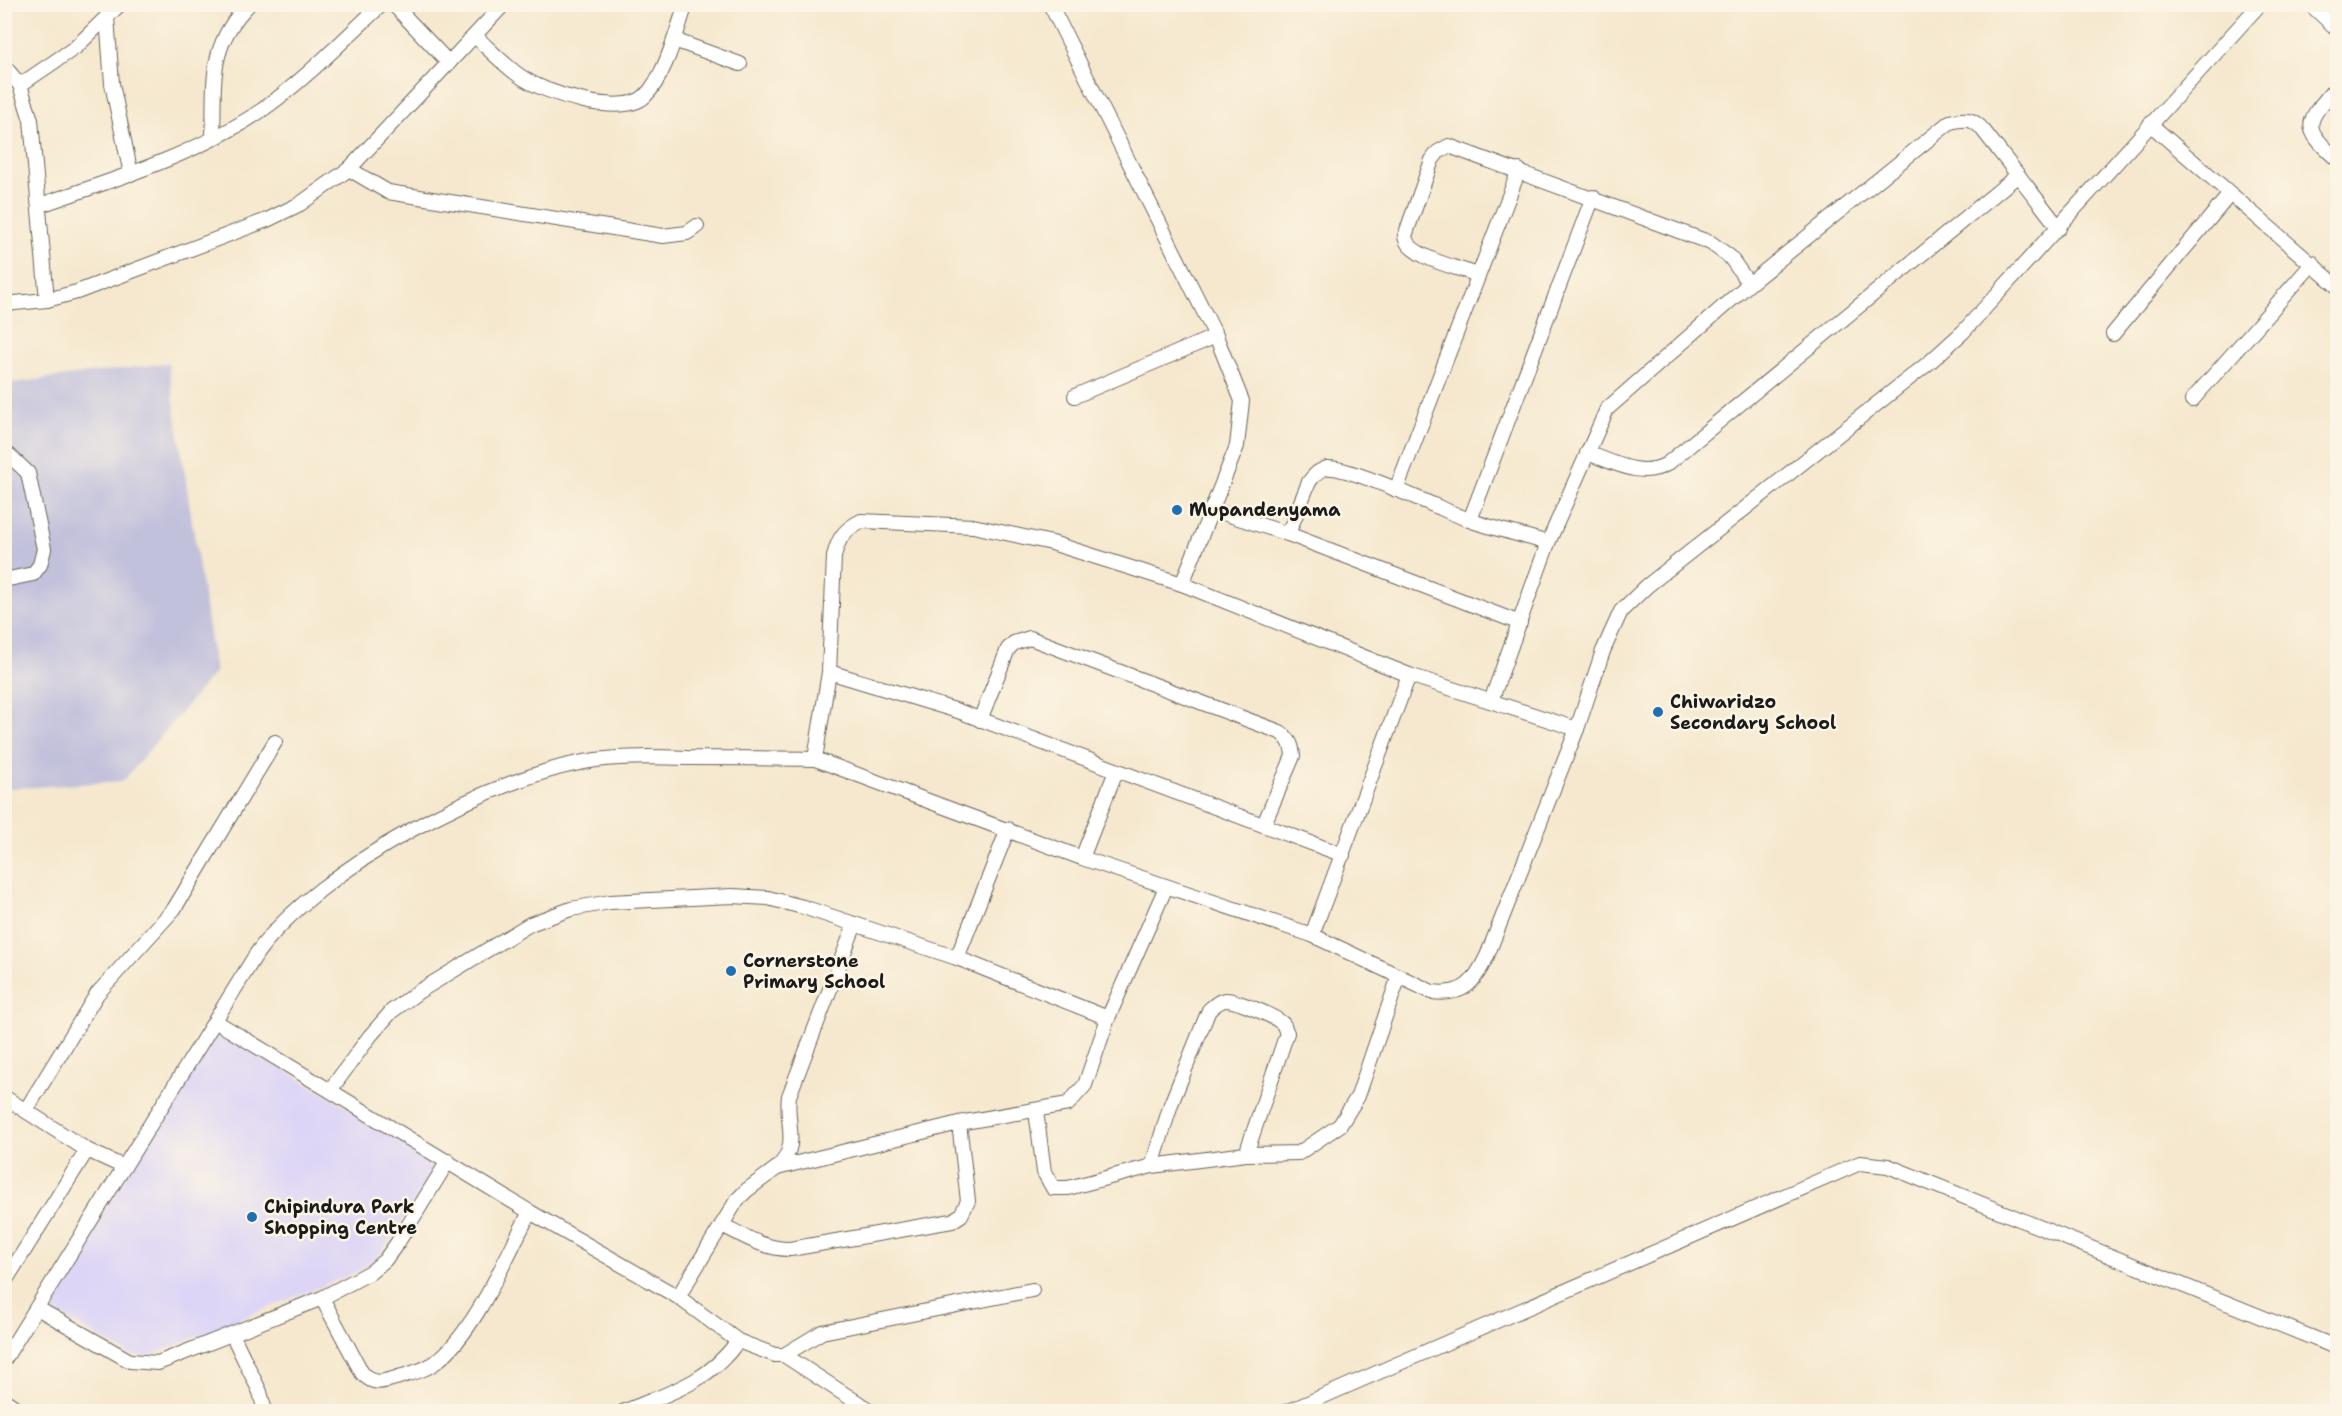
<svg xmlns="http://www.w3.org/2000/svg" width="2342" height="1416" font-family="'Shantell Sans',sans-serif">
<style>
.built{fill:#ddd5f6}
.industrial{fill:#c2c1dc}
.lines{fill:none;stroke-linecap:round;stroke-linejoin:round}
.minor-casing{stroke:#68635a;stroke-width:16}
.minor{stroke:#fff;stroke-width:14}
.poi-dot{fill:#1f6fb2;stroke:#fcf5e5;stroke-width:2}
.labels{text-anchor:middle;stroke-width:5;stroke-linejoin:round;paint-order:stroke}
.poi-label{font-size:18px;font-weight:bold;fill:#1c1c1c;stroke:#fcf5e5;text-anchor:start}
</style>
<rect width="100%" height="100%" fill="#fcf5e5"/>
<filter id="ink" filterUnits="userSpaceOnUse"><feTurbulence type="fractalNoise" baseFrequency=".0167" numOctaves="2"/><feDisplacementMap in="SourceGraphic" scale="12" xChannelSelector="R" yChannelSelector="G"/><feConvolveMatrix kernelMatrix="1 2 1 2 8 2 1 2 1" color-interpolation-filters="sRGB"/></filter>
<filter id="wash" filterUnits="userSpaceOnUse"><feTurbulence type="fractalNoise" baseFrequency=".008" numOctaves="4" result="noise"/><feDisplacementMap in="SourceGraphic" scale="24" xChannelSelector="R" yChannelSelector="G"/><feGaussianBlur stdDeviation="1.35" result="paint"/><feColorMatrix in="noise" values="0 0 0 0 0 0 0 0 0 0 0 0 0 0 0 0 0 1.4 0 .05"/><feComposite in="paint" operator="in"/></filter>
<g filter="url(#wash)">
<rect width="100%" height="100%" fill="#f5e8ce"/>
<polygon class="built" points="217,1029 428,1156 432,1175 378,1258 357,1272 146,1357 130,1355 44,1306"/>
<polygon class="industrial" points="168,363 215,672 123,781 5,789 5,384"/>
</g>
<g filter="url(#ink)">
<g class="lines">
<g class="minor-casing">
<g id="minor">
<polyline points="393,4 449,63"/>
<polyline points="1050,4 1216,336 1242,401 1237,446 1182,584"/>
<polyline points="2310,4 2338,30"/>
<polyline points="107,17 112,84 131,174"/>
<path d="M476,37C490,50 504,65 520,76C543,93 622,118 645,96C665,77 677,30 686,4"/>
<polyline points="674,40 740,64"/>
<polyline points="4,66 20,85 31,120 47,300"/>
<polyline points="20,85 76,47 120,4"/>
<path d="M2338,85C2307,122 2298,125 2338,160"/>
<polyline points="2150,124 2338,287"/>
<path d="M213,137C215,83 207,46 249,4"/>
<polyline points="349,169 388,192 663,236 687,233 697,226"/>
<path d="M40,205C113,180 198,154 262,110C305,80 343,40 382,4"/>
<path d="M1478,275C1459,268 1407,257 1405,236L1432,160L1438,152L1449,146L1711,243L1730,257L1749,284"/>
<polyline points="4,304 47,300 77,292 267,220 300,204 349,169 504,4"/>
<polyline points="2113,334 2230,194"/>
<polyline points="1075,396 1216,336"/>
<polyline points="2192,400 2313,263"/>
<path d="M1587,453C1614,462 1641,479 1667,464L2018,175"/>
<polyline points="4,454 9,455 28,473 44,549 40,565 33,574 4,580"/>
<polyline points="1396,490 1519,170"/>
<polyline points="1211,509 1288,534 1520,623"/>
<polyline points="1470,520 1593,197"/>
<path d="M1288,534L1309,482C1313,476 1318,470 1327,468C1347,465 1443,510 1469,520C1495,529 1522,535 1548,543"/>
<polyline points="829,672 958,711 1343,855"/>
<path d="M1491,701L1548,543L1607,409L1749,284L1950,122C1965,118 1973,118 1983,130L2059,228"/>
<path d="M980,720L1008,649L1014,643L1030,638L1280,732C1289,739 1292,744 1293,756L1264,824"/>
<path d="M815,759L1082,858L1312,935L1432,992C1464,996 1474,983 1487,956L1577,729"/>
<polyline points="1082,858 1116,771"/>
<polyline points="1312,935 1409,675"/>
<polyline points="957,958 1008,829"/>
<polyline points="215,1021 530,1212 678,1297 738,1341 775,1355 784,1355 822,1332 1032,1290"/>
<polyline points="331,1089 370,1036 392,1011 418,992 530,924 571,909 610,902 732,896 768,898 803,907 957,958 1108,1018 1166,887"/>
<polyline points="4,1097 87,1150 124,1167"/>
<polyline points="26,1110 97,994 174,909 275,742"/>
<polyline points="1036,1111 1044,1172 1053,1188 1068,1188 1152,1166 1246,1154 1299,1153 1340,1125 1358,1096 1399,976"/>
<path d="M1152,1166L1171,1104L1209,1010C1214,1006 1218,1001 1225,1000C1234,999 1277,1017 1283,1024C1285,1026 1285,1030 1287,1033L1246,1154"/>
<path d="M777,1168C801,1145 785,1124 789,1096L855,924"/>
<path d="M722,1225C744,1236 764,1249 790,1249L952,1221L961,1215L968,1201L959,1123"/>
<polyline points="4,1283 87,1150"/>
<polyline points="678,1297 737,1200 747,1190 777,1168 959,1123 1068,1104 1085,1085 1108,1018"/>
<path d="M322,1298L362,1373C374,1386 383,1382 399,1377C412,1373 426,1370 437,1361C476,1331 506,1256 530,1212"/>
<polyline points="37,1308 130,1361 158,1363 322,1298 371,1272 385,1260 398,1242 448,1161"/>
<polyline points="232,1334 260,1392 265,1412"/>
<polyline points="784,1355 872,1412"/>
<path d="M4,1360L257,953C317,869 494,774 596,760C626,756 658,757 687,758C730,758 773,758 815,759L829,672L834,557C838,538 844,530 861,521L973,526L1052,543L1182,584L1409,675L1577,729L1603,651L1621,611L1647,586L1931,361L1963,332L2260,4"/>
<polyline points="4,1400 22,1412"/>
<path d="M623,1412C669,1393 708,1383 738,1341"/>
<polyline points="1287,1412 1860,1163 1888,1166 2338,1348"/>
</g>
</g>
<use href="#minor" class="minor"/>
</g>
</g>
<g class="poi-dot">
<circle cx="1177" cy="510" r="6"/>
<circle cx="1658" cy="712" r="6"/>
<circle cx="731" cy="971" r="6"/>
<circle cx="252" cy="1217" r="6"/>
</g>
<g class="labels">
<g class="poi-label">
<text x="1189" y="516">Mupandenyama</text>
<text x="1670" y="708">Chiwaridzo<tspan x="1670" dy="21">Secondary School</tspan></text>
<text x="743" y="967">Cornerstone<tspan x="743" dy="21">Primary School</tspan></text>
<text x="264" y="1213">Chipindura Park<tspan x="264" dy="21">Shopping Centre</tspan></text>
</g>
</g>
<rect width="2342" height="1416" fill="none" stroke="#fcf5e5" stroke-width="24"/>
</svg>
